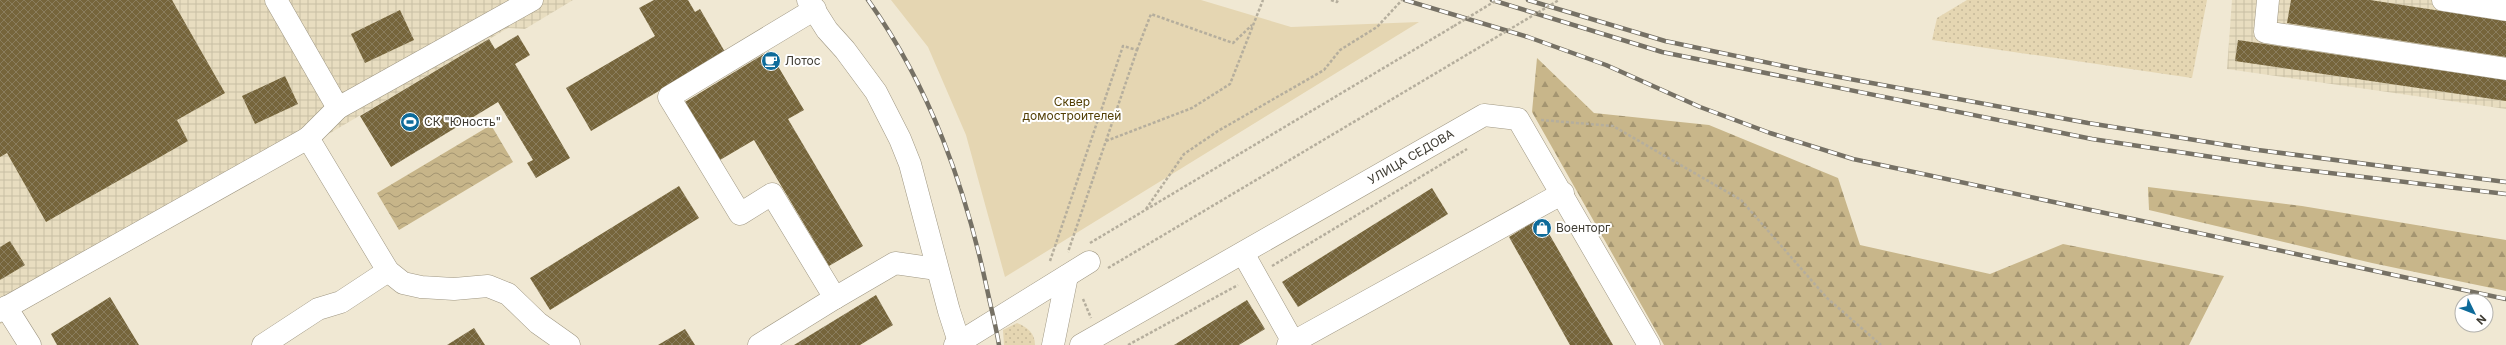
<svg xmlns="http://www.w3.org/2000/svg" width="2506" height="345" font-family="Inter,sans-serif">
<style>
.industrial{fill:url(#industrial-grid)}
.grass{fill:url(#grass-dots)}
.forest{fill:url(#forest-firs)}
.park{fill:#e5d6b2}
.water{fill:url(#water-waves)}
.building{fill:url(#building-cross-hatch)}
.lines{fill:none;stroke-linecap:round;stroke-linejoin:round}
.minor-casing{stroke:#9f9783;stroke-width:23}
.major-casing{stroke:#9f9783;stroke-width:23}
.path{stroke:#b5ae9d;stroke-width:2.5;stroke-dasharray:3 2;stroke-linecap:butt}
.minor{stroke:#fff;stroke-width:22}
.major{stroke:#fff;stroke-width:22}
.rail-casing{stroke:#767165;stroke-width:4.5}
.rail{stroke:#fff;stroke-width:3;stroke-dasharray:9;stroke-linecap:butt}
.path-bridge{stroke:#b5ae9d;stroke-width:2.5;stroke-dasharray:3 2;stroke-linecap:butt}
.labels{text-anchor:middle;stroke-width:4;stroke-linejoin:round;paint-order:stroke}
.poi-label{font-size:12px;fill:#3e3b32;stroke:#fff;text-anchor:start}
.park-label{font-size:12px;fill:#513e04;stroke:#fff}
.street-label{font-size:12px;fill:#3e3b32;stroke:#fff}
</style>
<defs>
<pattern id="industrial-grid" width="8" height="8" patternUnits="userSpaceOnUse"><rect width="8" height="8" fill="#e8ddc0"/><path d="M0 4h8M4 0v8" fill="none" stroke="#c8bfa5"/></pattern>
<pattern id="grass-dots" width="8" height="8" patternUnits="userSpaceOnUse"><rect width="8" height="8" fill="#e5d6b2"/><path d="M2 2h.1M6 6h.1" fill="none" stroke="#c6b99a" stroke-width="1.8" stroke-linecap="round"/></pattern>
<pattern id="forest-firs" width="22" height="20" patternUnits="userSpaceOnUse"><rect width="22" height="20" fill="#c8b68a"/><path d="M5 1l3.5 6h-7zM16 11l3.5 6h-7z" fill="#a49571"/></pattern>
<pattern id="water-waves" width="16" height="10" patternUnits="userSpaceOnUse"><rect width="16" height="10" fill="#c7b589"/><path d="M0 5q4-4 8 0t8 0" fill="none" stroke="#a39471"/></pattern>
<pattern id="building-cross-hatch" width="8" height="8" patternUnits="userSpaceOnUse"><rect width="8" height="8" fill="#76653b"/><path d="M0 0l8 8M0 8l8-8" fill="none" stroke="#8a7d5d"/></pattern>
</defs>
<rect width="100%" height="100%" fill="#f0e8d3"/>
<g class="industrial">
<polygon points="0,0 573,0 525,29 508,28 144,243 0,324"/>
<polygon points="2232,0 2506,0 2506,109 2227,69"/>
</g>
<g class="grass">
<polygon points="1967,0 2207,0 2192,78 1932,40 1937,18"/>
<path d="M1017,323C1027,327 1035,333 1035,345H1004L1003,330Z"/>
</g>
<g class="forest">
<polygon points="1537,58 1594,113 1709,125 1838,178 1860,245 1990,274 2063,244 2224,276 2189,345 1664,345 1532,112"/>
<polygon points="2148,187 2302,206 2506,240 2506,291 2372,263 2149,210"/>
</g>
<polygon class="park" points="891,0 1201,0 1291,27 1419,22 1005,277 966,135 928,47"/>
<polygon class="water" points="491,125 513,162 399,230 377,193"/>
<g class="building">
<polygon points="0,0 172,0 225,93 177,120 188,141 46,222 7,153 0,157"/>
<polygon points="654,0 688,0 695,12 700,9 725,52 591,131 566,88 655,36 639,8"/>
<polygon points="2291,0 2370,0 2506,21 2506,57 2287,23"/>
<polygon points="400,10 414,40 365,63 351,34"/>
<polygon points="518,35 530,55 515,64 570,158 536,178 527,163 533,160 498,102 391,167 360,116 489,39 495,49"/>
<polygon points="2238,40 2506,80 2506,101 2235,61"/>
<polygon points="769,51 804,110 788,119 863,246 829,266 754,140 720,160 685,102"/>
<polygon points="285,76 298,104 255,124 242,96"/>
<polygon points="679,186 699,218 550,310 530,278"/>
<polygon points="1432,188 1448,214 1298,307 1282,282"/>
<polygon points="1540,218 1613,345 1570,345 1509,237"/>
<polygon points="10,241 25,265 0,280 0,247"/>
<polygon points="876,295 893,325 860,345 794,345"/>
<polygon points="110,297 139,345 57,345 51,334"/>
<polygon points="1247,300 1265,329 1239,345 1174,345"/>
<polygon points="474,328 485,345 447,345"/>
<polygon points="685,329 695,345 658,345"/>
</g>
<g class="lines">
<g class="minor-casing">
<g id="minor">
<polyline points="276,0 338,108"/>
<polyline points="808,0 827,30 845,50 876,92 900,139 910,164 949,311 959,342"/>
<polyline points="2268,0 2265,32 2506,69"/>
<polyline points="2443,0 2506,10"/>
<polyline points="308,138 388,271 403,283 421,287 454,289 488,286 508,294 538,323 569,345"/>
<polyline points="1243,253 1293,342"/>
<polyline points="835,298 895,263 937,269"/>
<polyline points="6,307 30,345"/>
<polyline points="0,311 308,138 338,108 532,0"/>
<polyline points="263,345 318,309 341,302 388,271"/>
<polyline points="759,345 835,298 772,194 740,214 669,97 815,9"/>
<polyline points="1053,345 1067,276"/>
<polyline points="1081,345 1484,115 1518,119 1649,345"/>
<polyline points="1288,345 1563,193"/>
</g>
</g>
<g class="major-casing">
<polyline id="major" points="955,345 1089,262"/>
</g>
<g class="path">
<polyline points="1331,0 1337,2 1338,0"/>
<polyline points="1137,50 1151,14 1233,43 1252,25"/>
<polyline points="1541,120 1613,126 1741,200 1827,298 1881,345"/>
<polyline points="1106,141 1192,108 1230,84 1263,0"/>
<polyline points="1146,209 1184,154 1218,131 1324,70 1340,50 1377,27 1402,0"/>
<polyline points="1090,243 1454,26"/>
<polyline points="1050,261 1123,46 1137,50 1068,252"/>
<polyline points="1272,266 1467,149"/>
<polyline points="1108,268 1495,38"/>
<polyline points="1083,299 1091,318"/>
<polyline points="1128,345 1238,285"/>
</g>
<use href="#minor" class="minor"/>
<use href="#major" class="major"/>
<g class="rail-casing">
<g id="rail">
<path d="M868,0C930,87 965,186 987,289C991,308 996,326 999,345"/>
<polyline points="1405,0 1528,37 1606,65 1700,107 1770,133 1853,159 2506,299"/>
<polyline points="1492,0 1662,52 2092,139 2272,166 2506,194"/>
<polyline points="1528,0 1665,41 1812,72 2088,123 2258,150 2506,182"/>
</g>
</g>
<use href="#rail" class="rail"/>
<g class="path-bridge">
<polyline points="1454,26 1497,0"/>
<polyline points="1495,38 1559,0"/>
</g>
</g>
<defs>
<g id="cafe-disc" transform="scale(1)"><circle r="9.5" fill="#0e6b9a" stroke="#fff"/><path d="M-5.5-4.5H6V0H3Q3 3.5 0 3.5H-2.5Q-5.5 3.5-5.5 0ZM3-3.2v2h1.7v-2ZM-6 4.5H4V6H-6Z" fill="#fff"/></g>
<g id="stadium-disc" transform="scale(1)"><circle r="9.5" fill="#0e6b9a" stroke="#fff"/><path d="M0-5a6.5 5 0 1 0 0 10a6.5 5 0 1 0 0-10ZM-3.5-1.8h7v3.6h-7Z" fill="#fff"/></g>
<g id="shop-disc" transform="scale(1)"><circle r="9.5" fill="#0e6b9a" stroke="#fff"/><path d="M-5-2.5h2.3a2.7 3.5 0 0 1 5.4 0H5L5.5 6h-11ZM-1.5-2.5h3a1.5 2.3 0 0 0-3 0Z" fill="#fff"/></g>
</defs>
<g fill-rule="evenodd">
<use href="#cafe-disc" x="771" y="61"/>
<use href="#stadium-disc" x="410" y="122"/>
<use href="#shop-disc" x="1542" y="228"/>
</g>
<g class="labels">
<g class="poi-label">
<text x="785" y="65">Лотос</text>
<text x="424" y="126">СК "Юность"</text>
<text x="1556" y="232">Военторг</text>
</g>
<g class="park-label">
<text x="1072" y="106">Сквер<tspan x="1072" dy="14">домостроителей</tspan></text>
</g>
<g class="street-label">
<text transform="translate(1411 157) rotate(-30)" y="4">УЛИЦА СЕДОВА</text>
</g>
</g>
<g transform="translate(2474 313) rotate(133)"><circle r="19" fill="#ffffff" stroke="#b2b1ad"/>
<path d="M0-3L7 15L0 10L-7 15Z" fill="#0e6b9a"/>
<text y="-6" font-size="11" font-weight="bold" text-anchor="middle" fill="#3e3b32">N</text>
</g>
</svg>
